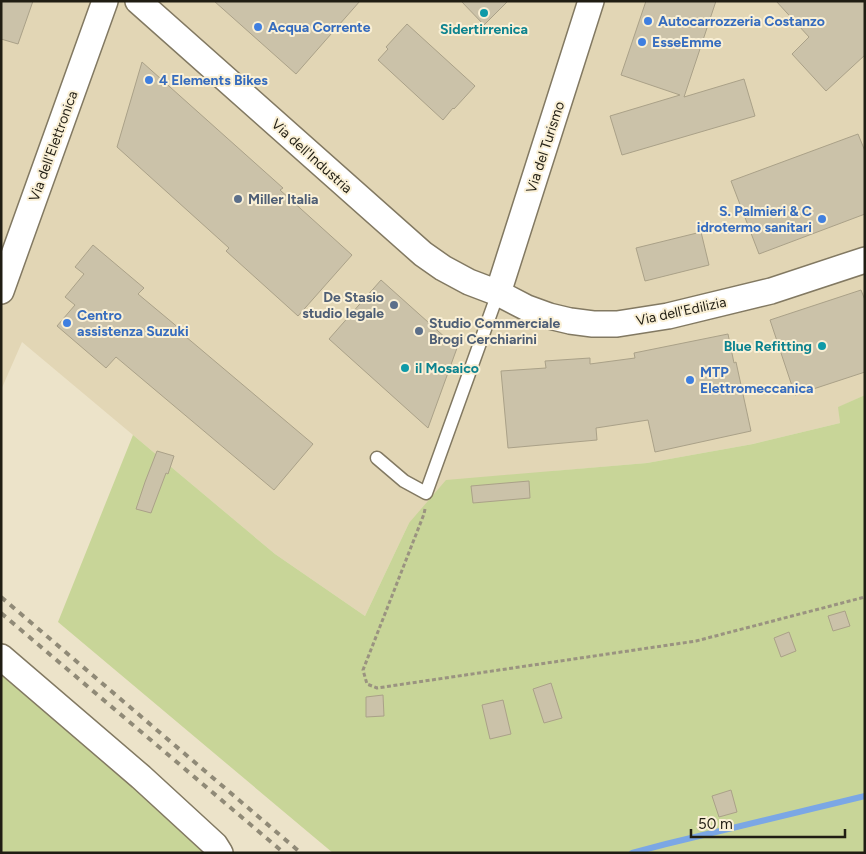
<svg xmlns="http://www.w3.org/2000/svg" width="866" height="854" font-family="Figtree,sans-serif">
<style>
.built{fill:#e2d6b5}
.green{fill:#c8d598}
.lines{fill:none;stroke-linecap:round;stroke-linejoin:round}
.stream{stroke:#7ba7e5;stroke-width:6}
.building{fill:#cbc2a9;stroke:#aaa188}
.service-casing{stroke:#827962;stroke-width:15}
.minor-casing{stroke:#827962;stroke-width:28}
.path{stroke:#9a9380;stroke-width:3;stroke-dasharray:4 2.5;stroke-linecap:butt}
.service{stroke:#fff;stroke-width:12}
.minor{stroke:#fff;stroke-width:25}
.rail{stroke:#908a77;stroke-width:4;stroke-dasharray:6 6;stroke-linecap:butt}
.culture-dot{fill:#0f9aa8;stroke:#faf0d6;stroke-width:2}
.shop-dot{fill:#3f7fe0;stroke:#faf0d6;stroke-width:2}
.service-dot{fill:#5c6f8a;stroke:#faf0d6;stroke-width:2}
.labels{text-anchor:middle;stroke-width:4;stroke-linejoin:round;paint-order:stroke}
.shop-label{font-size:14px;font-weight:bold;fill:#366cbe;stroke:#faf0d6;text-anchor:start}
.culture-label{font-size:14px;font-weight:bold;fill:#0d838f;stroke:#faf0d6}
.street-label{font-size:14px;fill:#201d13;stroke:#faf0d6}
.service-label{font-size:14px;font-weight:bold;fill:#4e5e75;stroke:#faf0d6;text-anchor:start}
</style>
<rect width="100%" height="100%" fill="#ece3c9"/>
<polygon class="built" points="1,1 865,1 865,395 839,407 840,423 753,444 647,463 554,471 409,523 365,616 275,554 22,342 1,390"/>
<g class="green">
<polygon points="865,395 865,853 333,853 58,622 133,435 275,554 365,616 409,523 446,480 647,463 753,444 840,423 838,407"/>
<polygon points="1,661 234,853 1,853"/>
</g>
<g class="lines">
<polyline class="stream" points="632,853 666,844 865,796"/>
</g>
<g class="building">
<polygon points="1,1 33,1 18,44 1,39"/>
<polygon points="214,1 360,1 296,74"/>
<polygon points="461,1 508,1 484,25"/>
<polygon points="646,1 716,1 684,97 744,79 755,116 622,155 610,116 680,95 621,75"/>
<polygon points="776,1 865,1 865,55 826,91 792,54 809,37"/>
<polygon points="407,24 475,86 454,109 453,108 443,120 378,60 388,49 386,47"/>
<polygon points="142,62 283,188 280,190 352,255 298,316 226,251 229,248 117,147"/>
<polygon points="858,134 865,151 865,214 759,254 731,181"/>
<polygon points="701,232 709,265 645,281 636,248"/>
<polygon points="93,245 144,288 138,294 186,334 185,336 313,444 274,490 116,357 106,368 57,326 75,305 65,297 84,274 75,267"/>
<polygon points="381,280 457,348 428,428 329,339"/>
<polygon points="861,290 865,300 865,372 795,395 770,320"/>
<polygon points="728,334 734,363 736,362 751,431 655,452 648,420 596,428 597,440 508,448 501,371 546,368 545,361 590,358 590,364 635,358 634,353"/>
<polygon points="157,451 174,456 168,474 166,473 151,513 136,509 145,482"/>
<polygon points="529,481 530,498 473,503 471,486"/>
<polygon points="845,611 850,626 833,631 828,616"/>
<polygon points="789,632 796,651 781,657 774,638"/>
<polygon points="551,683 562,718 544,723 533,689"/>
<polygon points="383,695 384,716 366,717 366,697"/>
<polygon points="503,700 511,734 490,739 482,705"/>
<polygon points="731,790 737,812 719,817 712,796"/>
</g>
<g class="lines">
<g class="service-casing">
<polyline id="service" points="377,458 404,481 426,493 498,293"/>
</g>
<g class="minor-casing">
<g id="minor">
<polyline points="138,1 423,254 443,268 469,282 498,293 527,308 549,316 570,321 593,324 617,324 668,316 771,291 865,260"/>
<polyline points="1,291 105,1"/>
<polyline points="498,293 591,1"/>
<polyline points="1,657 141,777 215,845 220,853"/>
</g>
</g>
<polyline class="path" points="425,509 424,514 363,670 367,684 377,688 696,641 865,597"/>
<use href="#service" class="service"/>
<use href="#minor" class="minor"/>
<g class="rail">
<polyline points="1,597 301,853"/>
<polyline points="1,613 284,853"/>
</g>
</g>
<g class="culture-dot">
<circle cx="484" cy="13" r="5"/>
<circle cx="822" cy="346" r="5"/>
<circle cx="405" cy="368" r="5"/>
</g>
<g class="shop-dot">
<circle cx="648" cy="21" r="5"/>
<circle cx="258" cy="27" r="5"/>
<circle cx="642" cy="42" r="5"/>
<circle cx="149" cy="80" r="5"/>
<circle cx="822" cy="219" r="5"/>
<circle cx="67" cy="323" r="5"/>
<circle cx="690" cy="380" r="5"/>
</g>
<g class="service-dot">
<circle cx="238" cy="199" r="5"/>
<circle cx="394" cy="305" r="5"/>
<circle cx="419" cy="331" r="5"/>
</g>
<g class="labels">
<g class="shop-label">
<text x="658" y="26">Autocarrozzeria Costanzo</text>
<text x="268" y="32">Acqua Corrente</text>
<text x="652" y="47">EsseEmme</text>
<text x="159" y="85">4 Elements Bikes</text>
<text x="812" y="216" text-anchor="end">S. Palmieri &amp; C<tspan x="812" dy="16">idrotermo sanitari</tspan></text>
<text x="77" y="320">Centro<tspan x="77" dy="16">assistenza Suzuki</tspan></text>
<text x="700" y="377">MTP<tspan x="700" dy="16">Elettromeccanica</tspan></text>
</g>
<g class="culture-label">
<text x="484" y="34">Sidertirrenica</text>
<text x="812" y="351" text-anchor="end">Blue Refitting</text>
<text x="415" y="373" text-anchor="start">il Mosaico</text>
</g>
<g class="street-label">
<text transform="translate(53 146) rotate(-70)" y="5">Via dell'Elettronica</text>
<text transform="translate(545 147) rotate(-72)" y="5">Via del Turismo</text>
<text transform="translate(312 156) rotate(42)" y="5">Via dell'Industria</text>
<text transform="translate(681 311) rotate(-12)" y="5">Via dell'Edilizia</text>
</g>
<g class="service-label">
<text x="248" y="204">Miller Italia</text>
<text x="384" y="302" text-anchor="end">De Stasio<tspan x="384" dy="16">studio legale</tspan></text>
<text x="429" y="328">Studio Commerciale<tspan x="429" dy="16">Brogi Cerchiarini</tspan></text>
</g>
</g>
<rect width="866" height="854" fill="none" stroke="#201d13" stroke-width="5"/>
<path d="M691 829v8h154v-8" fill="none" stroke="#201d13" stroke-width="2.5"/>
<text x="698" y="829" font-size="15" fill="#201d13" stroke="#faf0d6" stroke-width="4" paint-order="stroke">50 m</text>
</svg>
